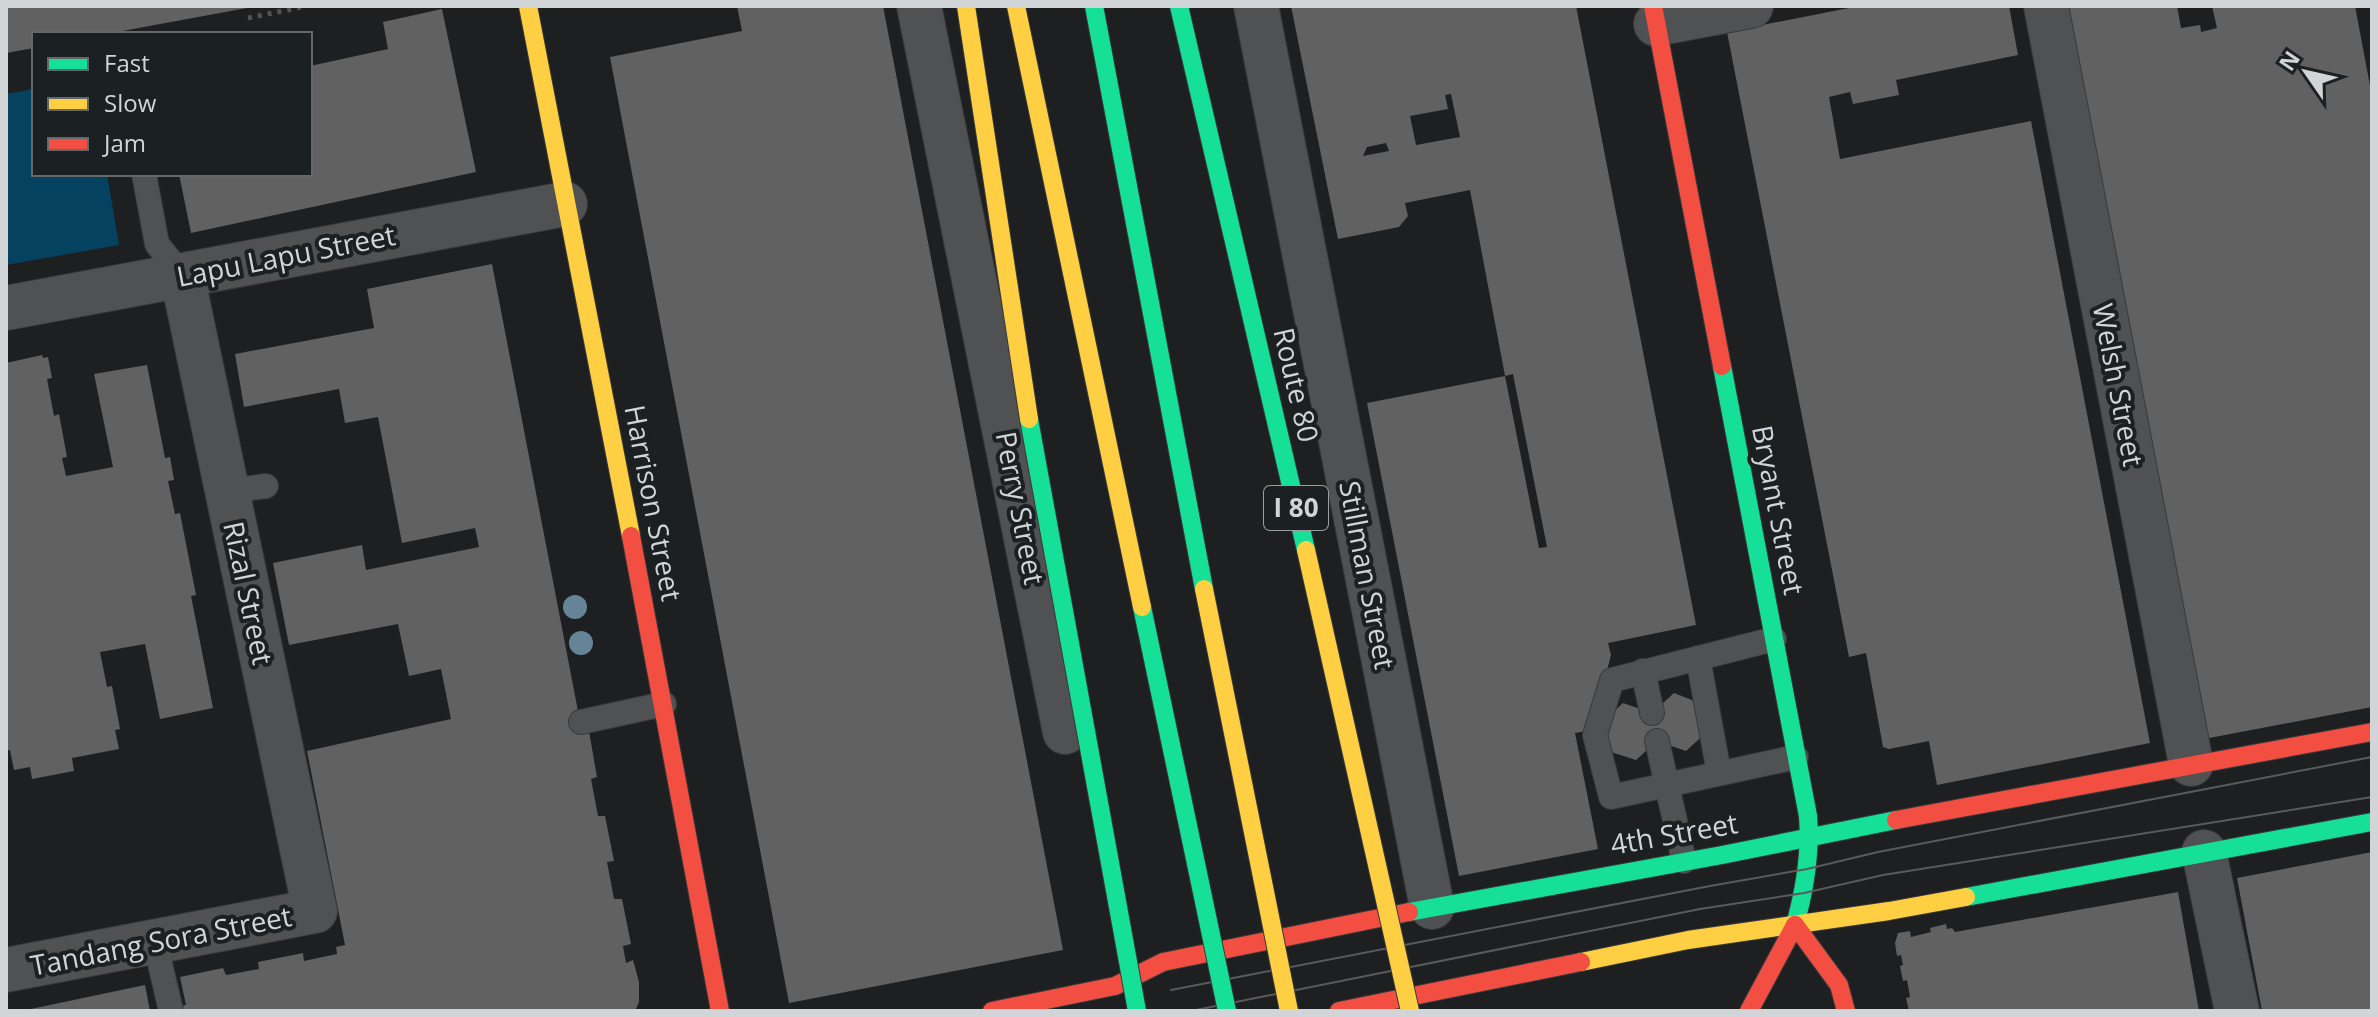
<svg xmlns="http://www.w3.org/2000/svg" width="2378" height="1017" font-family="'Open Sans',sans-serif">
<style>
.green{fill:#05425f}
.building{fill:#626162;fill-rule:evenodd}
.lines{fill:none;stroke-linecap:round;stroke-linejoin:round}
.lane-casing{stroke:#373a3c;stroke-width:26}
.street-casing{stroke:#373a3c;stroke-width:46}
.fast-casing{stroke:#373a3c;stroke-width:20}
.slow-casing{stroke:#373a3c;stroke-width:20}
.jam-casing{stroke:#373a3c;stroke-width:20}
.path{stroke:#515253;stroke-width:5;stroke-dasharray:4 6;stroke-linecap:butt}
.lane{stroke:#4f5152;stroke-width:24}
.street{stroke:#4f5152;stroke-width:44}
.fast{stroke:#16e098;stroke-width:18}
.slow{stroke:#ffcf43;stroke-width:18}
.jam{stroke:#f24e42;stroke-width:18}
.tram{stroke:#585a5b;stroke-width:2}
.fast-bridge-casing{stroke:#373a3c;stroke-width:20;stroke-linecap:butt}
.slow-bridge-casing{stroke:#373a3c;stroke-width:20;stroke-linecap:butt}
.fast-bridge{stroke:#16e098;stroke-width:18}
.slow-bridge{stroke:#ffcf43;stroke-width:18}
.tree{fill:#668498}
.labels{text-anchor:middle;stroke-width:8;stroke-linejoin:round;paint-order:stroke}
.shield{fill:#1b2023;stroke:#9a9fa1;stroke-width:2}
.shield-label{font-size:26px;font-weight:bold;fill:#d1d5d7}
.street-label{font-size:28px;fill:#d1d5d7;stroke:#1b2023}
</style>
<rect width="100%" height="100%" fill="#1d1f21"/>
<polygon class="green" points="34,89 34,174 107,174 119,245 6,265 6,94"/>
<g class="building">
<polygon points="6,6 247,6 247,8 106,34 34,34 34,48 6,53"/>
<polygon points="737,6 883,6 1063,950 789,1003 610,57 742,31"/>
<path d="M1291,6H1576L1696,625L1608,643L1611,655L1592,730L1575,733L1598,849L1459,876L1367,403L1505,376L1539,548L1547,547L1513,374L1505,376L1470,190L1405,203L1408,216L1399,227L1338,239ZM1451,94L1460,137L1416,145L1410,116L1448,109L1445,95ZM1386,143L1389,151L1363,156L1367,147Z"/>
<polygon points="1859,6 2009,6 2018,55 1896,80 1899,95 1853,104 1850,92 1829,97 1840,159 2031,121 2150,743 1937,785 1929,741 1889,749 1883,747 1866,653 1849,657 1727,32"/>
<polygon points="2066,6 2177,6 2181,28 2200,25 2201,32 2217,28 2212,6 2355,6 2372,96 2372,707 2204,739"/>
<polygon points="442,9 476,172 191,233 179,174 310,174 310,66 388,49 383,22"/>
<polygon points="492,264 582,732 589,731 597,777 591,779 598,816 605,816 614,861 607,862 614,899 622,899 631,944 623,946 626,963 633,960 639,982 639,1002 635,1011 180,1011 179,1006 186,1005 180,977 223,968 226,975 259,969 258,962 303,953 304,961 337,954 336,947 345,945 307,751 451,719 441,669 409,676 398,624 289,645 273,563 362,545 366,570 479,547 475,528 402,543 378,417 345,423 339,389 244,407 235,354 374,328 367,289"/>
<polygon points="42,355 43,358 48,357 52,378 47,379 54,416 59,414 67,457 62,458 66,476 113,467 94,374 147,365 165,458 170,457 174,480 168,481 175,514 180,513 196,595 191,596 213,708 160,719 145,644 100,652 107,687 112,686 120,729 115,730 119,749 72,758 74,771 32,779 30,767 14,770 10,750 6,751 6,363"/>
<polygon points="1674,693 1702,704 1708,731 1686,751 1657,741 1636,760 1608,751 1601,723 1623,703 1652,713"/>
<polygon points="2372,852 2372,1011 2262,1011 2237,878"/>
<polygon points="2178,892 2199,1011 1909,1011 1906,998 1910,997 1907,980 1903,981 1900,966 1903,965 1901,955 1897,956 1895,943 1898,933 1910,931 1911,937 1931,932 1930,928 1946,924 1947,929 1952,928 1955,932"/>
<polygon points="145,985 150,1011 26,1011 26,1010"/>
</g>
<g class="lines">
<g class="lane-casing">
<g id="lane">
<polyline points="144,174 157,244 182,275"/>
<polyline points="227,491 266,486"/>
<polyline points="1774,639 1612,680 1595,735 1611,797 1796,757"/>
<polyline points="1698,658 1719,773"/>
<polyline points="1643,671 1652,713"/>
<polyline points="581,722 664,704"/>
<polyline points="1657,741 1684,861"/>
<polyline points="155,942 171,1011"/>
</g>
</g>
<g class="street-casing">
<g id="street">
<polyline points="919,6 1065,732"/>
<polyline points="1256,6 1432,907"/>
<polyline points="2046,6 2191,764"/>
<polyline points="1656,24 1751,6"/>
<polyline points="6,308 565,204"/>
<polyline points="2204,852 2237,1011"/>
<polyline points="6,970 315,911 182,275"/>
</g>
</g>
<g class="fast-casing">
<g id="fast">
<path d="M1722,366L1808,816C1811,854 1805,889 1795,925"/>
<polyline points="1966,897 2372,822"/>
<polyline points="1409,912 1722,855 1896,820"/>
</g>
</g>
<g class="slow-casing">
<g id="slow">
<polyline points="528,6 631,536"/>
<polyline points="1581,962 1688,940 1889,911 1966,897"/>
</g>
</g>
<g class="jam-casing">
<g id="jam">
<polyline points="1653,6 1722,366"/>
<polyline points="631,536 720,1011"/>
<polyline points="1896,820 2372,732"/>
<polyline points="1795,925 1839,985 1846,1011"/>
<polyline points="992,1011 1115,986 1163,962 1409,912"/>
<polyline points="1339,1011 1581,962"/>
<polyline points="1749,1011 1795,925"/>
</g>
</g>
<polyline class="path" points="248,18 307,6"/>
<use href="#lane" class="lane"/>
<use href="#street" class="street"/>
<use href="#fast" class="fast"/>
<use href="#slow" class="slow"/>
<use href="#jam" class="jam"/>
<g class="tram">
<polyline points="1171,990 1710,886 1807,869 1878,852 2372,757"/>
<polyline points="1191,1011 1700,909 1804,893 1883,875 2372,797"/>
</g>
<g class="fast-bridge-casing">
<g id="fast-bridge">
<polyline points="1094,6 1204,589"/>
<polyline points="1179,6 1306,550"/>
<polyline points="1029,419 1137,1011"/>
<polyline points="1142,607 1227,1011"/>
</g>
</g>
<g class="slow-bridge-casing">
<g id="slow-bridge">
<polyline points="966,6 1029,419"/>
<polyline points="1016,6 1142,607"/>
<polyline points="1306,550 1410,1011"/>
<polyline points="1204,589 1289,1011"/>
</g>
</g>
<use href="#fast-bridge" class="fast-bridge"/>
<use href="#slow-bridge" class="slow-bridge"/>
</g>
<g class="tree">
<circle cx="575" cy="607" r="12"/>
<circle cx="581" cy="643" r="12"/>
</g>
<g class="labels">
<rect class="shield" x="1264" y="486" width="64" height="44" rx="6"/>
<g class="shield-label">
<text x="1296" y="517">I 80</text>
</g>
<g class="street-label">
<text transform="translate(286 256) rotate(-11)" y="10">Lapu Lapu Street</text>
<text transform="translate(1296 385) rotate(77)" y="10">Route 80</text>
<text transform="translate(2118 385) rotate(79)" y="10">Welsh Street</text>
<text transform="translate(653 503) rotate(79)" y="10">Harrison Street</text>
<text transform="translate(1020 508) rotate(79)" y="10">Perry Street</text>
<text transform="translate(1778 510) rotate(79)" y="10">Bryant Street</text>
<text transform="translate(1367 575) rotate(79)" y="10">Stillman Street</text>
<text transform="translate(248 593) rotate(78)" y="10">Rizal Street</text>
<text transform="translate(1674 834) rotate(-10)" y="10">4th Street</text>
<text transform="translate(161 941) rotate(-11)" y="10">Tandang Sora Street</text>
</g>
</g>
<rect width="2378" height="1017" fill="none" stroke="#d1d5d7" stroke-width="16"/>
<rect x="32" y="32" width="280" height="144" fill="#1b2023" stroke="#64686b" stroke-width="2"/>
<rect x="48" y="58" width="40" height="12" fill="#16e098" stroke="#64686b" stroke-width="2"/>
<text x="104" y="72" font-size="24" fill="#d1d5d7">Fast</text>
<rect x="48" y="98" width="40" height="12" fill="#ffcf43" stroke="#64686b" stroke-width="2"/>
<text x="104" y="112" font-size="24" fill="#d1d5d7">Slow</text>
<rect x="48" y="138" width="40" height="12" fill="#f24e42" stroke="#64686b" stroke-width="2"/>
<text x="104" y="152" font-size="24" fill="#d1d5d7">Jam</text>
<g transform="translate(2306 72) rotate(304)" stroke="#1b2023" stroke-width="6" paint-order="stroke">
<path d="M0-6L14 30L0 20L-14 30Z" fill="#d1d5d7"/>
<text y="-12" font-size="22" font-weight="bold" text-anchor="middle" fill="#d1d5d7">N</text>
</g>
</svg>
